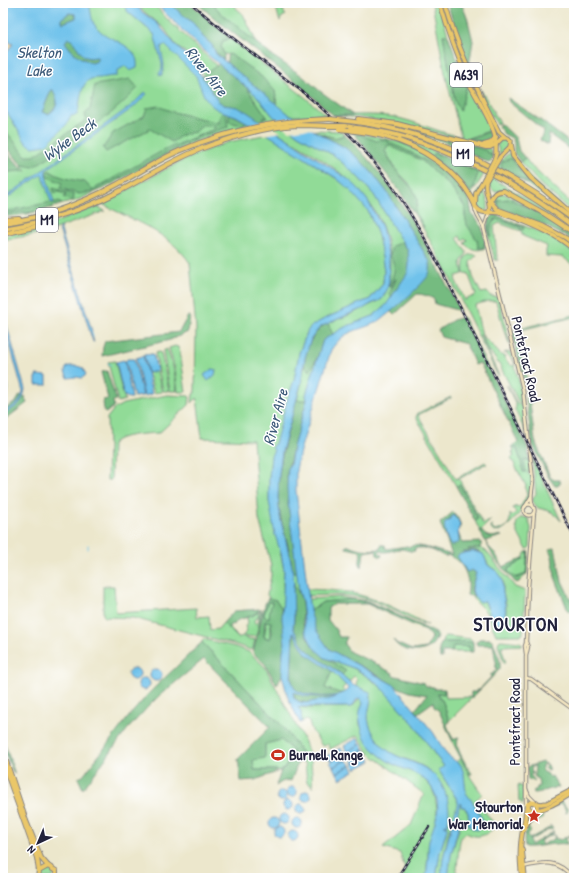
<svg xmlns="http://www.w3.org/2000/svg" width="577" height="881" font-family="'Patrick Hand',sans-serif">
<style>
.green{fill:#91db97;stroke:#5a7e69;fill-rule:evenodd}
.forest{fill:#74bb80;stroke:#4b6e5e;fill-rule:evenodd}
.sand{fill:#eeda9e;stroke:#887e6c}
.water{fill:#6fc2eb;stroke:#487293;fill-rule:evenodd}
.pier{fill:#ece7cc}
.lines{fill:none;stroke-linecap:round;stroke-linejoin:round}
.stream{stroke:#6fc2eb;stroke-width:1}
.secondary-casing{stroke:#878484;stroke-width:4.5}
.primary-casing{stroke:#878484;stroke-width:5.5}
.highway-casing{stroke:#878484;stroke-width:6}
.secondary{stroke:#f7e9c3;stroke-width:2.5}
.primary{stroke:#eac769;stroke-width:3.5}
.highway{stroke:#eac769;stroke-width:4}
.rail-casing{stroke:#22223b;stroke-width:2.5}
.rail{stroke:#fff;stroke-width:1;stroke-dasharray:3;stroke-linecap:butt}
.primary-bridge-casing{stroke:#878484;stroke-width:5.5;stroke-linecap:butt}
.highway-bridge-casing{stroke:#878484;stroke-width:6;stroke-linecap:butt}
.primary-bridge{stroke:#eac769;stroke-width:3.5}
.highway-bridge{stroke:#eac769;stroke-width:4}
.labels{text-anchor:middle;stroke-width:3;stroke-linejoin:round;paint-order:stroke}
.shield{fill:#fff;stroke:#646476;stroke-width:1}
.shield-label{font-size:14px;font-weight:bold;fill:#22223b}
.street-label{font-size:15px;fill:#22223b;stroke:#fff}
.poi-label{font-size:15px;font-weight:bold;fill:#22223b;stroke:#fff;text-anchor:start}
.water-label{font-size:16px;font-style:italic;fill:#3d5a79;stroke:#fff}
.district-label{font-size:19px;font-weight:bold;letter-spacing:1px;fill:#22223b;stroke:#fff}
</style>
<rect width="100%" height="100%" fill="#fff"/>
<filter id="ink" filterUnits="userSpaceOnUse"><feTurbulence type="fractalNoise" baseFrequency=".025" numOctaves="2"/><feDisplacementMap in="SourceGraphic" scale="8" xChannelSelector="R" yChannelSelector="G"/><feConvolveMatrix kernelMatrix="1 2 1 2 8 2 1 2 1" color-interpolation-filters="sRGB"/></filter>
<filter id="wash" filterUnits="userSpaceOnUse"><feTurbulence type="fractalNoise" baseFrequency=".012" numOctaves="4" result="noise"/><feDisplacementMap in="SourceGraphic" scale="16" xChannelSelector="R" yChannelSelector="G"/><feGaussianBlur stdDeviation="0.9" result="paint"/><feColorMatrix in="noise" values="0 0 0 0 0 0 0 0 0 0 0 0 0 0 0 0 0 1.4 0 .05"/><feComposite in="paint" operator="in"/></filter>
<g filter="url(#wash)">
<rect width="100%" height="100%" fill="#ece7cc"/>
<g class="green">
<polygon points="3,3 124,3 128,12 154,34 199,79 207,97 250,124 196,141 105,188 75,201 63,204 62,203 28,214 3,217 3,148 26,172 22,165 3,143"/>
<polygon points="136,3 153,3 167,19 215,64 216,67 204,75 185,52 178,48 164,28 142,10"/>
<polygon points="197,3 233,3 237,9 243,14 256,41 220,23"/>
<polygon points="275,3 282,3 284,13 286,15 282,17 280,21 279,19"/>
<path d="M432,3H439L448,35H443L455,101L460,110L467,85L492,130L468,138L487,143C472,144 445,135 430,131C398,123 367,117 334,116L333,115C351,115 378,114 395,117C417,122 438,132 461,137L445,73Z"/>
<polygon points="230,38 306,98 326,115 294,116 290,115 277,105 275,91 228,55 224,54 221,47 223,41"/>
<path d="M246,87L257,96L273,116L298,135L335,156L359,178L374,195L405,246L406,277L388,304L373,316L345,327L323,340L306,395L307,400C300,423 289,450 287,474C285,512 297,555 299,593C300,601 299,610 299,618C296,601 294,583 292,566C289,543 278,521 278,498C277,459 292,421 301,385C305,370 304,354 311,340C313,336 318,329 322,326C326,323 332,322 336,320C349,316 361,309 372,304C374,303 378,302 380,300C390,291 390,276 390,263C386,186 317,157 260,122L265,121L263,118L267,117Z"/>
<path d="M481,90L500,123L497,124C491,115 481,101 481,90Z"/>
<polygon points="383,123 392,124 490,149 493,157 491,154 446,140 447,143 403,128"/>
<polygon points="313,130 341,131 345,135 335,138 319,133"/>
<path d="M352,132C367,135 383,137 398,142C426,152 452,171 468,196L466,198C449,173 419,154 391,144C387,142 383,142 378,142C371,140 364,137 358,135L357,137Z"/>
<path d="M268,134L340,181L355,194L368,211L378,235L381,249L384,271L383,282L381,286L369,300L362,302L326,318L313,325L307,332L299,353L294,380L286,404L273,453L271,456L269,479V501L284,570L283,583L284,595L282,609L276,600L270,599L267,595L271,576V565L259,519L253,440L202,438L197,398L192,403L193,394L195,393L196,328L190,263C170,233 132,220 102,204C143,182 184,156 229,142C241,139 255,137 268,134Z"/>
<polygon points="392,137 429,149 484,174 471,195 442,164"/>
<polygon points="506,139 509,142 509,146 500,154 497,145 501,140"/>
<path d="M388,144L421,160L449,185L465,207V216L477,240L479,247L483,248L485,242L486,245L485,248C478,252 469,249 464,243L467,240L465,238L462,240L460,236L457,238L467,253L461,262L463,274L456,276V278L455,279L465,300L476,295L468,273L464,274C463,264 463,251 477,255L470,262L473,277L481,293L487,292L490,296L499,297L510,344H509L506,334H505L496,301H488L475,305L482,335L501,355L505,357L504,358L512,366L515,365L514,361L506,353H504L507,352V353L509,352L512,354L519,382L523,405L518,401L499,364L486,346L482,335H480L499,376H498L444,266L423,228L424,227L415,211L411,187L408,182L397,171L385,151Z"/>
<path d="M510,153L533,181L566,211L527,184L497,167L503,158ZM511,158L522,173L530,180L502,162Z"/>
<polygon points="525,158 531,166 574,206 574,214 541,185 520,162"/>
<polygon points="492,178 541,207 560,221 560,222 506,190 495,192 488,185"/>
<path d="M480,188L483,189L488,202V209L485,211C473,208 476,196 480,188Z"/>
<path d="M499,193C510,192 562,227 574,235V237L546,217L521,204L510,199L497,200L498,206L495,201L497,194Z"/>
<polygon points="97,206 105,211 44,233 3,240 3,236 51,224 92,208 96,208"/>
<polygon points="496,215 540,232 562,244 574,253 574,266 563,257 546,256 546,251 547,246 523,236 521,231 499,223 494,226 497,258 498,260 495,260 487,232 487,225 490,236 491,224 497,219 521,228 524,227"/>
<polygon points="574,315 574,317 512,332 514,330"/>
<polygon points="175,346 178,347 180,351 186,392 178,392 175,369 169,348"/>
<polygon points="167,349 174,370 177,391 170,391 163,351"/>
<polygon points="159,352 161,353 169,391 163,391 155,353"/>
<polygon points="153,354 162,392 154,393 144,355"/>
<polygon points="115,361 121,387 125,400 118,402 108,362"/>
<polygon points="507,385 516,402 523,407 526,433 515,410 516,406"/>
<path d="M167,395L189,396L190,397L189,405L159,433C146,434 120,434 112,444L111,480H107L108,447L107,418L114,409L123,404Z"/>
<polygon points="451,397 451,398 418,415 456,479 485,462 487,464 482,465 482,466 459,479 483,524 491,520 480,531 475,521 478,518 460,485 456,486 416,417 418,413"/>
<path d="M516,447L521,461L523,472L524,460H529L530,472H528V474L531,475C531,482 532,488 530,494C526,506 508,532 494,532C491,530 490,527 492,524V529L496,531C506,527 511,525 510,514L512,516L516,512L513,509L514,507L516,506V508L521,506L527,495L525,488L526,486L511,458L514,456L512,452L514,451L513,448Z"/>
<path d="M532,457L561,521C553,511 550,511 538,508C533,503 530,499 536,494Z"/>
<path d="M522,517L528,518L531,528L530,547L528,549L526,548C521,538 509,524 522,517Z"/>
<polygon points="480,548 486,551 515,587 525,591 523,633 522,635 496,635 486,612 472,598 474,597 479,602 485,601 487,608 490,612 506,613 506,604 503,593 503,581 497,571 489,566 483,554 478,551 468,550 468,549"/>
<polygon points="528,551 526,574 515,578 508,572 508,569 523,560 525,553"/>
<polygon points="103,586 114,586 116,613 196,608 197,617 209,616 210,630 218,629 223,623 238,638 242,636 247,639 255,639 253,649 251,650 237,645 133,618 105,617 103,615"/>
<path d="M307,589C325,590 343,590 360,595C383,601 406,614 428,625C416,623 389,607 376,602C354,593 332,595 308,596Z"/>
<polygon points="341,597 368,601 436,633 438,636 437,640 436,641 436,637 434,634 366,602 323,602 310,611 308,599"/>
<polygon points="268,602 273,602 270,609 269,618 265,617 264,615"/>
<polygon points="261,609 262,611 256,636 246,637 243,635 247,631 245,626 248,624 247,617 256,614 259,611 258,617 254,620 255,624 258,622"/>
<path d="M265,621L271,622C270,628 272,633 270,639L264,637L266,626Z"/>
<polygon points="446,636 471,639 473,642 442,642 443,638"/>
<polygon points="203,639 236,647 249,652 265,667 305,742 311,760 313,788 312,787 311,784 307,782 305,763 299,761 302,753 283,727 202,642"/>
<polygon points="501,640 520,642 523,645 501,646 506,663 504,663 498,644 499,641"/>
<polygon points="452,646 469,646 470,652 452,652"/>
<path d="M329,659L353,668L362,673L381,687L414,724L436,756L444,766L441,773C446,782 455,795 459,805L461,803L468,813L469,820L467,822H469V826L474,829L478,830C489,819 471,804 466,794C462,785 461,773 459,763L457,761L461,759L471,778L482,794L476,800L496,826C486,835 480,840 466,833C464,834 462,836 461,838C459,840 457,872 456,878H448L451,855L460,825V816L457,818L455,827H454V824L450,827L443,858L441,878H436L440,852L446,834L445,824L446,825L448,822C449,800 442,775 420,765C411,760 400,758 391,753C380,747 369,731 368,718C368,710 370,703 371,696L356,686L357,679L354,676L342,689L345,692L342,693H313L327,660Z"/>
<polygon points="444,689 445,689 446,698 473,697 449,721 443,702 436,692 444,694"/>
<path d="M360,698L363,703L359,715L360,725L377,753L391,763L421,776L431,787L435,796L437,809L436,822L429,842L426,878H402L405,869L400,853L383,848L411,825L424,794L369,753L358,735L330,749L328,744L322,746C317,737 311,732 309,722L306,720L302,722L301,712L298,707L307,708L352,707Z"/>
<path d="M281,740L293,751C289,759 287,770 277,772L276,770H254L253,759L265,758V744Z"/>
<polygon points="518,785 523,787 523,804 519,801"/>
<polygon points="47,869 53,871 54,874 53,878 41,878 41,873"/>
</g>
<g class="forest">
<polygon points="171,3 190,3 230,38 223,41 221,47 224,54 224,60 216,53 212,45 203,37 194,24 177,10"/>
<path d="M197,3H212L221,13L271,55L301,75L320,91L353,115H333C290,74 241,42 197,3Z"/>
<polygon points="447,3 461,3 467,17 473,41 469,66 462,48"/>
<polygon points="69,13 76,14 76,18 63,23 62,21 62,18"/>
<polygon points="443,35 448,35 467,85 460,111 455,101"/>
<path d="M68,38C80,44 80,62 95,57L98,58L97,61L92,63C81,59 72,53 65,42Z"/>
<polygon points="228,54 232,55 262,77 275,91 277,105 227,63 227,57"/>
<polygon points="219,64 246,87 267,117 263,118 265,121 260,122 237,107 224,105 216,100 202,76"/>
<polygon points="130,79 138,88 125,101 110,114 52,155 33,167 22,165 3,143 3,130 10,136 26,156 34,156 86,120 85,114 90,109 95,85"/>
<path d="M51,90H53C59,99 58,109 48,114L42,112Z"/>
<polygon points="508,98 543,122 574,146 573,152 549,134 548,145 540,140 544,131 509,102"/>
<path d="M158,106L173,112L219,123V118L223,111L226,112L228,127L196,138L93,192L79,194L60,188L62,183L46,176V173L49,170C61,179 71,179 85,182L92,190L164,150L214,129L215,126L202,125L196,132L184,134L172,142L150,129L106,152L103,148L113,133L144,116L147,108Z"/>
<polygon points="229,113 247,122 241,125 229,122"/>
<polygon points="501,124 516,138 519,151 525,158 520,162 514,153 514,143 512,138 504,134 498,126"/>
<polygon points="492,130 493,139 487,143 467,139 478,136"/>
<path d="M321,134L335,138L345,135C398,185 428,247 460,311L435,304L434,299C428,296 423,294 417,294L394,315L390,311L426,278L430,270V262L387,192L373,174L358,158L344,147Z"/>
<path d="M357,134L377,141L380,139L389,141V143C418,154 448,171 466,197L468,196L469,198L472,214L479,222L482,228L485,242L483,248H478L477,240L467,225L465,216V207L449,185L421,160L388,145L385,151C388,157 392,164 396,170C405,183 424,193 415,211L424,227L423,228L399,190L357,137Z"/>
<polygon points="446,139 485,150 493,157 490,163 447,143"/>
<polygon points="3,150 23,171 9,172 3,175"/>
<polygon points="434,153 453,160 478,173 473,190 469,191 432,156"/>
<polygon points="511,158 522,173 531,181 528,183 501,167 502,162"/>
<polygon points="53,188 73,194 74,199 71,201 64,198 66,194 58,192 54,193"/>
<polygon points="510,199 546,217 574,237 574,242 564,234 563,235 535,221 499,208 497,200"/>
<path d="M59,201L63,204C53,207 32,215 22,212L3,215V212L51,202L53,203Z"/>
<path d="M494,215H496L524,227L523,230L520,229V227L496,219L491,224V236H490C488,227 485,221 494,215Z"/>
<path d="M402,242L409,252V270L406,277L392,296L389,294L396,279H395L391,287L389,286C394,272 397,269 390,255L392,246Z"/>
<polygon points="188,316 190,316 188,332 170,340 102,356 103,347 105,341 179,332"/>
<polygon points="463,317 528,448 529,460 524,460 526,472 523,472 521,461 516,447 513,448 512,446 518,442 480,363 475,365 466,344 441,337 438,330 453,320"/>
<path d="M328,323L333,335L323,340L318,356L310,371L304,365C306,348 313,330 328,323Z"/>
<polygon points="512,332 515,332 533,402 532,402 522,374"/>
<polygon points="107,371 116,400 113,401 114,406 106,413 104,412 103,400 108,399 101,372"/>
<polygon points="526,389 530,403 535,441 550,477 554,480 559,480 561,483 555,486 549,478 532,444 525,390"/>
<polygon points="20,395 26,397 25,398 27,403 3,421 3,410 16,402"/>
<path d="M296,400H307L293,447L287,473L288,503L297,572H292C292,550 281,528 279,506C275,467 288,436 296,400Z"/>
<polygon points="460,485 478,519 475,521 456,486"/>
<path d="M453,512L457,516L461,525L458,532L462,543L481,542V546L480,548L468,549V550H475L479,553C473,551 469,552 463,552L472,570L476,573L471,590L474,597L467,595C471,579 464,561 447,555L446,557C436,552 425,545 414,549L415,551C409,552 406,549 401,549C393,549 388,554 380,551L379,553L382,555L381,557L377,555L376,550L364,552L362,567C357,563 362,557 360,551L346,548V546H349V545C359,550 368,550 380,549L381,545H385L386,549L407,546L410,547L414,545L429,548L452,555L440,523ZM453,515L458,530L459,542L446,537L448,521Z"/>
<path d="M482,530C483,537 494,538 499,535L502,536L485,541L488,546L495,553L503,567L523,558V560L508,569V572L516,578L526,574L528,551L529,552L527,574L518,583L515,582L494,558L480,531Z"/>
<polygon points="555,548 562,581 574,606 574,611 568,611 555,577 552,556 549,549"/>
<path d="M294,585C304,598 302,607 303,623C306,648 328,659 346,671L342,675L335,674L332,671L325,688L343,694L340,698L308,703L297,701C287,692 294,633 294,617C293,606 292,596 293,586Z"/>
<path d="M268,598L276,600L282,609L285,643L283,651L282,675L277,685L265,664L253,653L265,604ZM268,602H272L270,609L269,618L265,617L264,615ZM265,621L271,622L272,633L270,639L264,637Z"/>
<path d="M353,599C368,602 427,626 436,637C433,656 399,655 393,639L396,643L412,650L426,648L432,638L426,631L367,604H334L328,608V620L336,630L339,637H347L344,644L350,652L381,666V667L393,673L392,675L424,683L426,686L434,687V689H444V694L437,693L443,702L449,721L447,725L453,739H456L459,737C453,748 467,764 472,774H469L454,745L439,711L434,707L433,702L418,713L415,710L427,695L410,692L397,687L374,673L332,651L325,645L318,634L312,622L310,611L323,602Z"/>
<path d="M259,609V611L254,614L253,616L247,617L246,618C240,618 237,620 234,625L232,624L229,626L238,638L223,623L234,611Z"/>
<path d="M479,639H491L493,641L500,661V669L473,697L471,696V692H477V690H479L491,677V674H494V671L497,670L495,664H497C494,659 495,652 493,645H477L476,642Z"/>
<path d="M202,642L283,727L302,753L291,781C285,779 280,783 276,786L281,771L286,766L293,751L281,740L265,744V758L253,760L254,770H277V772L255,780L241,781L238,759L270,727L204,659L160,695L146,709L127,730L83,789L78,778L83,776L130,715L150,692Z"/>
<polygon points="442,642 473,642 473,652 470,652 469,646 453,646 452,652 442,652 442,658 440,658 439,648"/>
<polygon points="3,739 15,774 13,773 3,747"/>
<path d="M542,762L548,765L550,770L547,771L545,767L547,766L545,764L542,765V770L550,777L552,776L559,788C551,787 543,793 534,793L533,791L537,789V787L539,786L538,779L534,776L535,766H532L531,772L533,773L531,774V776L535,781L528,780L527,767Z"/>
<path d="M561,802L564,804L568,810L567,813L565,812L566,811L563,805L560,804L541,814L543,818L528,826L530,831L528,833L527,835L529,839L551,827L550,825L553,829L551,830L550,829L530,840L531,845L550,834V833L552,836L551,835L540,841L542,845L555,838L552,832L554,831L553,832L556,839H559L560,840L570,835V836L566,838L567,844C553,842 539,848 525,847C521,829 532,818 547,809C551,807 556,803 561,802Z"/>
</g>
<polygon class="sand" points="3,26 7,29 9,42 13,43 9,49 3,53"/>
<g class="water">
<path d="M3,3H89C92,13 90,21 98,29C110,42 140,44 137,68L130,71L125,66L117,71V76C111,76 106,77 101,78C98,78 93,78 91,79C79,84 81,104 77,115L71,116L67,124L46,145L33,147L26,143L3,106V53L9,49L13,44L9,42L7,29L3,26ZM69,13L76,14V18L63,23L62,21V18ZM68,38C80,44 79,62 96,57L98,58L97,61L92,63C81,59 72,53 65,42ZM51,90H53C55,93 55,97 57,100C57,107 54,111 48,114L42,112Z"/>
<path d="M123,3H134L142,12L157,23L178,48L191,60L218,101L224,105L237,107L247,112L348,179L357,187L368,201L382,227L389,259V281L387,290L381,300L371,304L363,309L354,312L320,327L311,339L305,358L301,384L282,451L279,474L278,498L280,517L292,566L294,585L293,586L294,617L293,628L304,647L313,655L341,674L353,685L370,692C373,699 368,709 368,716C368,724 372,732 377,739C395,768 435,754 447,798C449,806 450,817 447,825L445,824V827L447,826V829L440,852L436,878H426C427,871 427,864 428,857C428,852 428,846 429,841C433,825 442,812 435,794C425,772 410,773 391,763C379,756 365,744 362,730C359,720 358,712 363,703L360,698L357,699L352,707H298L301,712L302,722L300,723L288,698L282,675L283,651L285,643L282,619L284,570L281,553L275,535L269,501V479L271,456L274,450L272,448L273,445L275,444L286,404L294,380L299,353L308,330L313,325L326,318L362,302L369,300L383,284L384,271L382,257L378,235L368,211L350,190L336,178L267,134L236,116L218,110L212,106L204,96L196,76L165,45L162,46L161,48C162,58 167,66 161,76L159,74L162,69V64L154,34L127,11ZM293,632L306,654L332,671L349,689C340,700 307,698 295,689L291,679ZM293,692L305,696L317,697H336C330,700 325,699 319,700C310,702 302,706 294,698Z"/>
<path d="M156,3H171L177,10L194,24L203,37L212,45L216,54L290,115H292L316,132L344,147L358,158L373,174L387,192L430,262C430,265 431,270 429,274C426,282 386,317 377,322C357,332 345,329 331,350L300,451L296,470V491L310,611L316,630L329,649L394,685L433,732L447,755L461,765L464,774L466,793L474,804L484,822H482V826L478,830L474,829L469,826V822H460L451,855L448,878H441L443,858L458,801L440,772L439,770L444,766L436,756L414,724L377,683L356,669L325,658L313,647L305,631L302,601L299,591L288,503L287,488L288,466L290,465L293,447L307,400L306,395L323,340L345,327L373,316L386,305L407,274L409,266L408,250L399,237L374,195L359,178L335,156L298,135L273,116L257,96L208,55L164,12ZM460,803L461,804V807H465L468,813L469,820L468,821H460V816H459L454,827Z"/>
<polygon points="145,92 147,94 134,107 46,170 46,176 54,202 53,203 51,202 42,174 3,201 3,199 132,105"/>
<polygon points="60,227 92,331 91,332 94,342 93,342 91,336 59,229"/>
<path d="M3,312L25,389C23,405 15,407 3,415V413L18,403L21,398L23,392L3,320Z"/>
<polygon points="153,354 157,371 148,373 144,355"/>
<polygon points="143,356 152,394 144,396 136,359 136,358"/>
<polygon points="127,359 134,359 143,396 134,397 126,362 125,363 132,398 129,398 124,396 116,362 124,360 125,362"/>
<polygon points="69,366 77,366 83,368 86,375 82,378 76,377 68,378 65,372 66,368"/>
<polygon points="212,369 216,370 215,375 208,381 204,375"/>
<polygon points="36,375 47,376 47,385 36,385"/>
<path d="M3,376L5,377C8,384 11,393 3,398Z"/>
<path d="M453,515L458,520L460,525L458,530L459,542L451,546C447,540 443,528 445,522L448,521Z"/>
<path d="M473,551L483,554C485,557 486,562 488,565C492,569 497,570 500,575C504,580 502,586 503,593C505,605 510,619 495,625L494,621L490,617C490,611 487,607 485,601L479,602C468,591 473,586 476,573L472,570L467,572L457,556C463,552 467,553 473,551Z"/>
<circle cx="134" cy="674" r="6"/>
<circle cx="156" cy="675" r="6"/>
<circle cx="144" cy="684" r="6"/>
<polygon points="358,738 361,744 347,752 344,746"/>
<polygon points="362,744 364,750 351,757 347,752"/>
<polygon points="341,748 344,753 330,761 327,756"/>
<polygon points="365,750 368,755 353,763 352,758"/>
<polygon points="345,754 346,759 333,767 330,762"/>
<polygon points="368,756 371,761 356,769 353,764"/>
<polygon points="346,760 351,765 336,773 333,767"/>
<polygon points="351,765 354,771 340,779 337,773"/>
<circle cx="292" cy="792" r="5"/>
<circle cx="282" cy="796" r="5"/>
<circle cx="306" cy="796" r="5"/>
<circle cx="288" cy="805" r="5"/>
<circle cx="301" cy="809" r="5"/>
<circle cx="284" cy="819" r="5"/>
<circle cx="274" cy="823" r="5"/>
<circle cx="297" cy="823" r="5"/>
<circle cx="279" cy="832" r="5"/>
<circle cx="293" cy="836" r="5"/>
</g>
<g class="pier">
<polygon points="299,117 316,130 303,129 290,131 274,120"/>
<polygon points="263,121 281,132 264,135 247,125"/>
</g>
<g class="lines">
<g class="stream">
<polyline points="92,332 93,337"/>
<polyline points="108,363 111,365"/>
<polyline points="88,549 88,545"/>
</g>
</g>
</g>
<g filter="url(#ink)">
<g class="lines">
<g class="secondary-casing">
<g id="secondary">
<path d="M475,207C475,215 482,221 484,229L523,390L533,480C533,489 529,498 533,506"/>
<polyline points="484,228 489,213"/>
<circle cx="529" cy="510" r="5.5"/>
<polyline points="525,507 531,497"/>
<polyline points="526,654 525,646 526,643"/>
<polyline points="526,678 531,679 574,710"/>
<polyline points="526,789 529,796 535,802"/>
<polyline points="526,808 526,656 528,647 526,642 528,588 534,512"/>
<path d="M523,867C545,862 558,859 573,878"/>
</g>
</g>
<g class="primary-casing">
<g id="primary">
<path d="M440,3C448,31 458,58 470,85C478,100 496,128 496,144"/>
<path d="M445,3C458,49 477,90 499,132L505,137"/>
<polyline points="494,160 496,154 496,144 502,138 508,138 511,141 510,147 500,157 497,162"/>
<path d="M484,179L476,193L475,206C482,217 490,210 500,213C525,221 554,232 574,250"/>
<path d="M486,181C483,191 492,201 489,213"/>
<polyline points="490,201 497,209 543,226 566,238 574,244"/>
<polyline points="528,804 531,802 541,804 547,803 574,789"/>
<path d="M528,805L529,809C539,815 564,798 574,792"/>
<polyline points="524,828 537,808 537,805 535,803"/>
<polyline points="522,849 525,878"/>
<path d="M522,878C519,855 520,841 525,819C526,813 525,809 528,804"/>
</g>
</g>
<g class="highway-casing">
<g id="highway">
<polyline points="358,119 397,124 486,147 490,147 496,144"/>
<path d="M338,120C358,122 378,125 398,130C462,146 521,181 574,220"/>
<path d="M345,126C362,129 380,131 396,135C457,151 525,189 574,227"/>
<path d="M349,130C361,132 374,133 386,137C421,146 460,171 475,205"/>
<polyline points="484,145 491,143 496,137"/>
<polyline points="511,145 513,156 531,178 574,216"/>
<path d="M490,201C493,195 496,190 504,191L545,214L574,233"/>
<polyline points="3,219 19,218"/>
<path d="M3,223C43,218 83,203 118,184C138,173 158,160 179,151C228,130 277,120 330,119"/>
<path d="M3,229C44,222 79,212 116,193C147,177 177,157 211,145C238,135 268,127 297,125C310,125 323,126 336,126"/>
<polyline points="3,234 34,227 45,223"/>
<polyline points="3,752 26,821 41,858 48,866 56,871 56,878"/>
<polyline points="3,762 37,858 39,871"/>
<polyline points="38,878 39,871 48,866"/>
</g>
</g>
<use href="#secondary" class="secondary"/>
<use href="#primary" class="primary"/>
<use href="#highway" class="highway"/>
<g class="rail-casing">
<g id="rail">
<path d="M191,3C225,34 263,61 299,89C324,109 348,132 369,156C412,206 439,265 468,323C504,394 539,466 574,537"/>
<polyline points="397,878 429,827"/>
</g>
</g>
<use href="#rail" class="rail"/>
<g class="primary-bridge-casing">
<g id="primary-bridge">
<polyline points="484,179 494,160"/>
<polyline points="486,181 497,162"/>
</g>
</g>
<g class="highway-bridge-casing">
<g id="highway-bridge">
<polyline points="330,119 338,120"/>
<polyline points="336,126 345,126"/>
<polyline points="339,129 349,130"/>
</g>
</g>
<use href="#primary-bridge" class="primary-bridge"/>
<use href="#highway-bridge" class="highway-bridge"/>
</g>
</g>
<defs>
<g id="stadium-bare" transform="scale(1.08)"><path d="M0-5a6.5 5 0 1 0 0 10a6.5 5 0 1 0 0-10ZM-3.5-1.8h7v3.6h-7Z" fill="#c8321e" stroke="#fff" stroke-width="2.5" paint-order="stroke"/></g>
<g id="sight-bare" transform="scale(1.08)"><path d="M0-6L1.8-2.2L6-1.7L2.9 1.2L3.7 5.4L0 3.3L-3.7 5.4L-2.9 1.2L-6-1.7L-1.8-2.2Z" fill="#c8321e" stroke="#fff" stroke-width="2.5" paint-order="stroke"/></g>
</defs>
<g fill-rule="evenodd">
<use href="#stadium-bare" x="278" y="755"/>
<use href="#sight-bare" x="534" y="816"/>
</g>
<g class="labels">
<g class="shield">
<rect x="450" y="63" width="32" height="24" rx="3"/>
<rect x="452" y="142" width="22" height="24" rx="3"/>
<rect x="36" y="208" width="22" height="24" rx="3"/>
</g>
<g class="shield-label">
<text x="466" y="80">A639</text>
<text x="463" y="159">M1</text>
<text x="47" y="225">M1</text>
</g>
<g class="street-label">
<text transform="translate(526 359) rotate(77)" y="5">Pontefract Road</text>
<text transform="translate(515 722) rotate(-90)" y="5">Pontefract Road</text>
</g>
<g class="poi-label">
<text x="289" y="760">Burnell Range</text>
<text x="523" y="812" text-anchor="end">Stourton<tspan x="523" dy="17">War Memorial</tspan></text>
</g>
<g class="water-label">
<text x="39" y="58">Skelton<tspan x="39" dy="18">Lake</tspan></text>
<text transform="translate(207 71) rotate(52)" y="6">River Aire</text>
<text transform="translate(69 139) rotate(-36)" y="6">Wyke Beck</text>
<text transform="translate(275 417) rotate(-75)" y="6">River Aire</text>
</g>
<g class="district-label">
<text x="516" y="631">STOURTON</text>
</g>
</g>
<rect width="577" height="881" fill="none" stroke="#fff" stroke-width="16"/>
<g transform="translate(38 843) rotate(224)" stroke="#ffffff" stroke-width="3" paint-order="stroke">
<path d="M0-3L7 15L0 10L-7 15Z" fill="#22223b"/>
<text y="-6" font-size="11" font-weight="bold" text-anchor="middle" fill="#22223b">N</text>
</g>
</svg>
